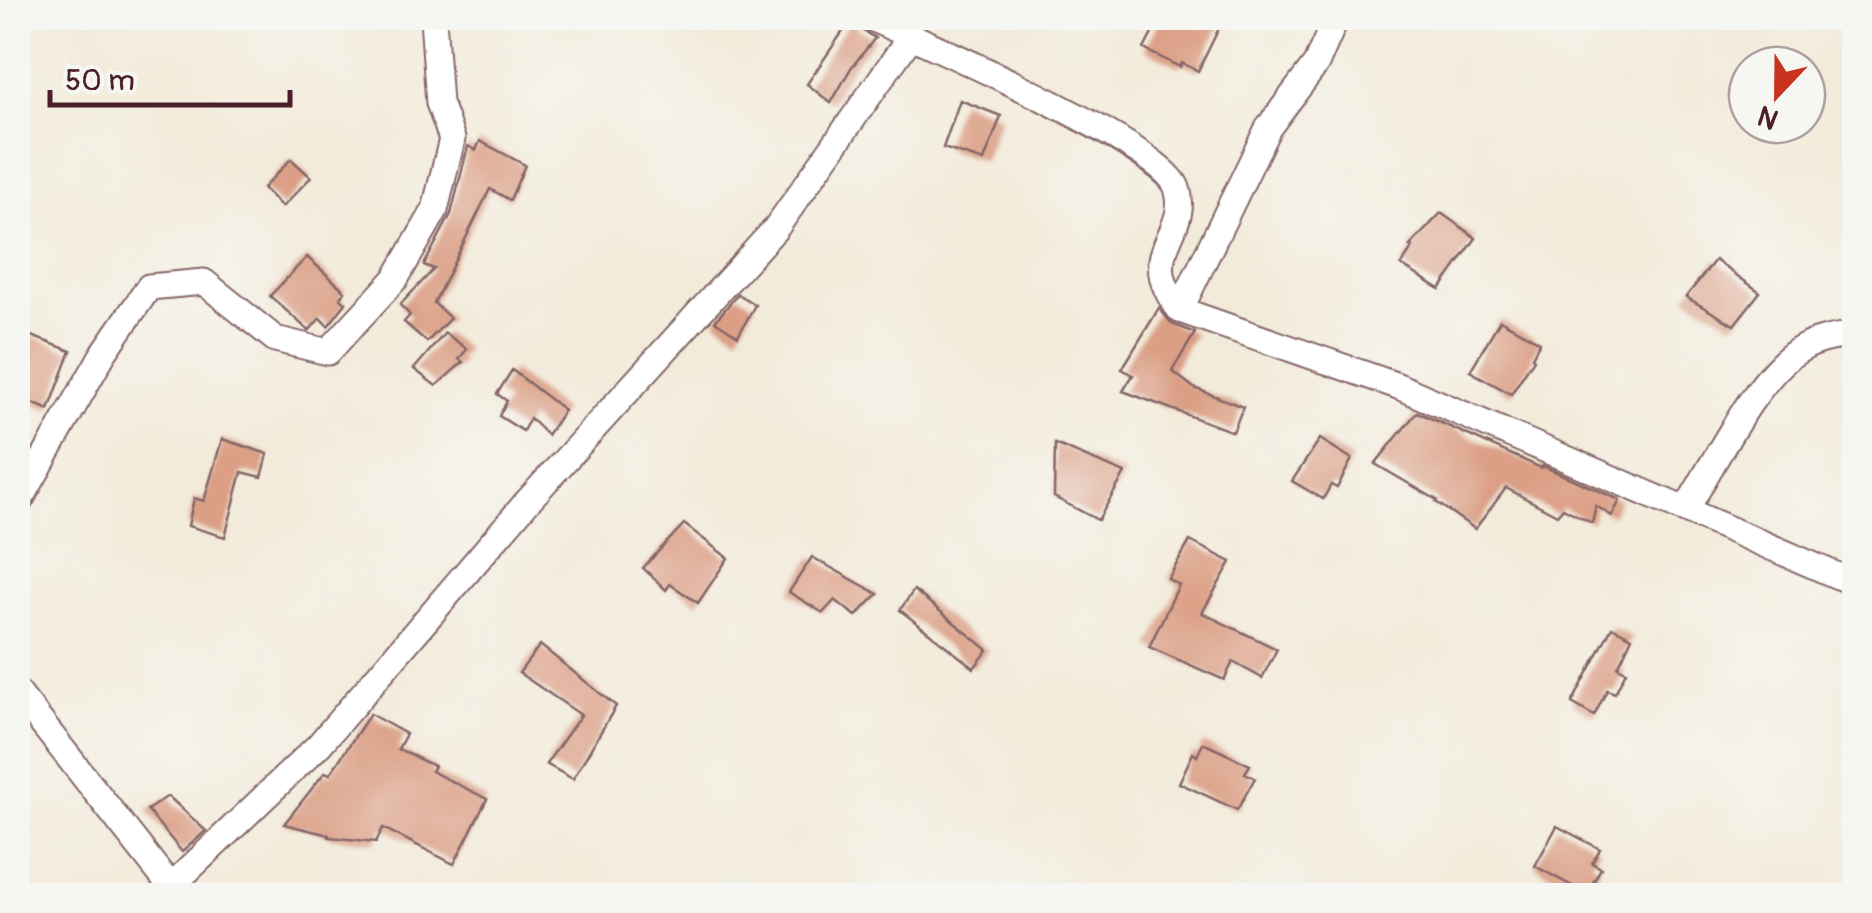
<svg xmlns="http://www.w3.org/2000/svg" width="1872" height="913" font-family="Pangolin,sans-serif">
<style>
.building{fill:#db9f85}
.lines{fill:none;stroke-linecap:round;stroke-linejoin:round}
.minor-casing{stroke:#856668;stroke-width:29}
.minor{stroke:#fff;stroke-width:25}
</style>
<rect width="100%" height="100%" fill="#f6f6f2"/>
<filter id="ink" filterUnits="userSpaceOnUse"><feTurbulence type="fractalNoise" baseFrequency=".01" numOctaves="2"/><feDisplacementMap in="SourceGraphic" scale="20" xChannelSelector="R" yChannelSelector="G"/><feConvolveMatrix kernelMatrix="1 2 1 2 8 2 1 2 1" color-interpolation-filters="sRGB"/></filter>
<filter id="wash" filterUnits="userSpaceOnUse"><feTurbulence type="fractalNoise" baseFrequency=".0048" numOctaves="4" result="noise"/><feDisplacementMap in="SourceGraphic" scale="40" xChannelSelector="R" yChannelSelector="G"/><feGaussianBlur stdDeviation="2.25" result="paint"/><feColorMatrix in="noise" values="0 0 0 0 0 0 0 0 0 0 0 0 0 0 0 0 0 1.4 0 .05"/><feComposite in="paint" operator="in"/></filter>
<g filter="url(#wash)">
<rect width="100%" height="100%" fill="#f3ebda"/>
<g id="blocks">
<g class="building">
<polygon points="852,18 858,28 875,38 851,68 831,103 807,84"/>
<polygon points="1160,18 1224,18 1198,71 1182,63 1180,67 1144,49"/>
<polygon points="960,100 1001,116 984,161 943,148"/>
<polygon points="480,141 525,165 510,200 490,189 434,303 450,318 427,342 404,322 410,315 400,305 434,269 424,265 451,214 468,146 476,150"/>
<polygon points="291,159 311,177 282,207 263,188"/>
<polygon points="1441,213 1476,238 1440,289 1401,265 1413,247 1410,246"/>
<polygon points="307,257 345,291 340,298 346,303 328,326 320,318 309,331 270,296"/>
<polygon points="1715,260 1760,292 1734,325 1686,297"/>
<polygon points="738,294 755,305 738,336 715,321"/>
<polygon points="1159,308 1172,324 1195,333 1172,371 1194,388 1243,407 1233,432 1123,391 1133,375 1122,369"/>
<polygon points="1500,320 1540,342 1532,357 1534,359 1511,394 1470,371"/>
<polygon points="18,331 71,351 49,410 18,397"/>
<polygon points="445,333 467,349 459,359 463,362 436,386 414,369"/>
<polygon points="512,370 564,410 547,435 530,418 523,431 499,416 507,401 497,394"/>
<polygon points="1417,412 1541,468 1543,466 1620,500 1612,516 1596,506 1592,523 1563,508 1557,515 1506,488 1475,529 1436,502 1437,500 1375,464"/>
<polygon points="222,439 268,454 262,477 242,472 225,537 188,526 194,498 204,501"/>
<polygon points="1320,439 1352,459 1337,488 1331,485 1323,499 1292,481"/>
<polygon points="1055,444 1125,473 1098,520 1054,497"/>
<polygon points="684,524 728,558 698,603 670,584 666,590 643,568"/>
<polygon points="1190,541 1231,562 1202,613 1277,649 1262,678 1233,662 1224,680 1149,647 1179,585 1168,579"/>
<polygon points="812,557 878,594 856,616 835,600 823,613 789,592"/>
<polygon points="914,590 988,650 974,668 900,610"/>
<polygon points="1612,627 1632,637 1618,667 1626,671 1615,693 1607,690 1594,716 1572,703"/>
<polygon points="540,645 616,706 573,779 546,764 581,715 519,673"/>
<polygon points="370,714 406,734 398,749 434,766 431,771 487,799 454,864 383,828 376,842 329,837 329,835 284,824 325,772 330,774"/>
<polygon points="1203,743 1250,765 1245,773 1255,778 1237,810 1179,783 1193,753 1197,756"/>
<polygon points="168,796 206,831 182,852 147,810"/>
<polygon points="1557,826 1600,849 1592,863 1601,868 1587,894 1535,866"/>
</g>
</g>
</g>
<g filter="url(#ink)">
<use href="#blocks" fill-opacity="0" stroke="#856668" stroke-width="2.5"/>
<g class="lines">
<g class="minor-casing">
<g id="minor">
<path d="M871,18C922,41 1163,146 1177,188C1192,234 1133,252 1180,310L1398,386L1854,583"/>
<polyline points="1180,310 1268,128 1316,64 1336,18"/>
<polyline points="18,504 103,354 149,287 204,282 275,339 328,352 396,278 435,210 452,139 439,103 433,18"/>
<path d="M1686,509C1713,466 1759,370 1803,348C1819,339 1837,337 1854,334"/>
<polyline points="18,693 178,896"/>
<polyline points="161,896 319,745 526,503 776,228 911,36"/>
</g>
</g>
<use href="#minor" class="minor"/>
</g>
</g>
<rect width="1872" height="913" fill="none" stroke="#f6f6f2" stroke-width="60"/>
<g transform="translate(1777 95) rotate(202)"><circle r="48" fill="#f6f6f2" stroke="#b1a0a2" stroke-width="2.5"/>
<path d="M0-8L18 38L0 25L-18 38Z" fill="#c8321e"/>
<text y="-15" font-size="28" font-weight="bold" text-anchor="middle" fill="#4a1f2b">N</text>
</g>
<path d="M50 90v15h240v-15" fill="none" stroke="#4a1f2b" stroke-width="5"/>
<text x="65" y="90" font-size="30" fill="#4a1f2b" stroke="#f6f6f2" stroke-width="8" paint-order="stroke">50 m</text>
</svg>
